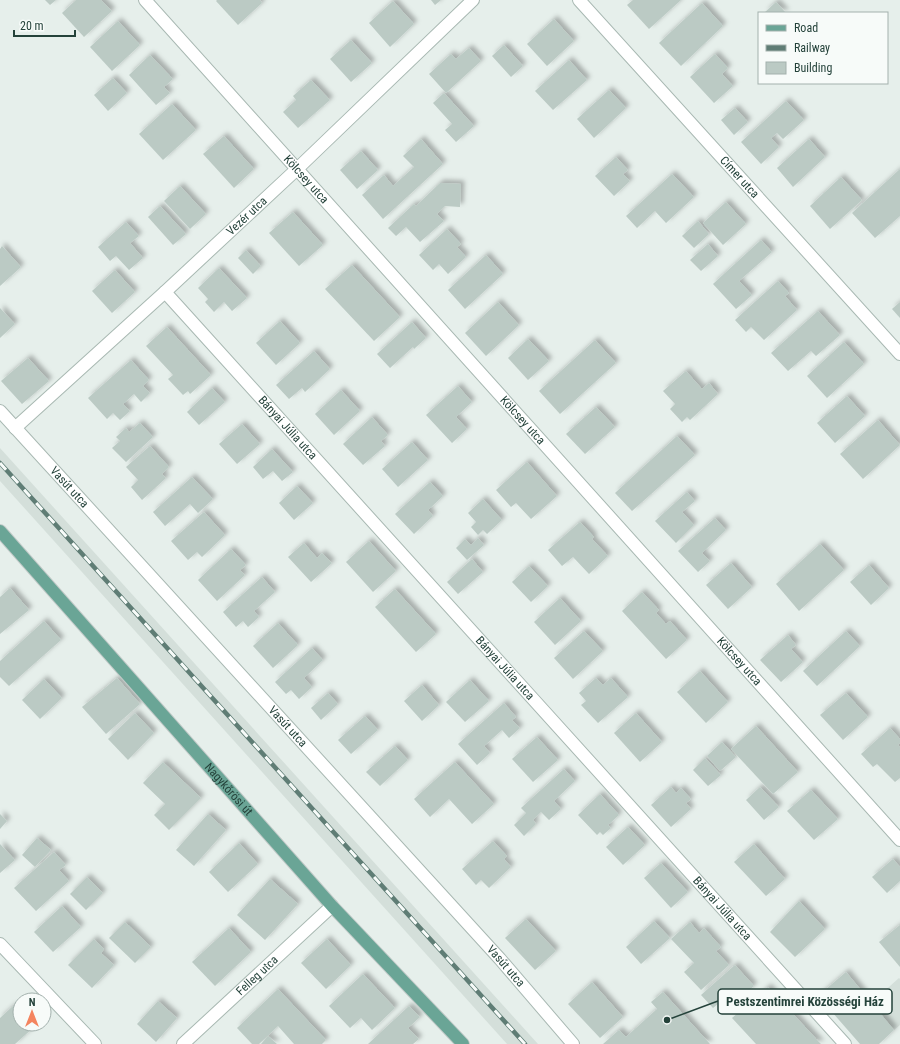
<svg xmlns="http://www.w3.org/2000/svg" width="900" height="1044" font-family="'Roboto Condensed',sans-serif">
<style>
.built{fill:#d4dfda}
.building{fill:#bbcac4;filter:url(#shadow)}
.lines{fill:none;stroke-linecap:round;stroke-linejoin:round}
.minor-casing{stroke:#a8b8b2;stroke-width:14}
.major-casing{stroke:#c2cac8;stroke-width:14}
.minor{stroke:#fff;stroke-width:12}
.major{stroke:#6aa596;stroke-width:12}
.rail-casing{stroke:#5f7d75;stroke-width:4.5}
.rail{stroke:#f7fbf9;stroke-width:3;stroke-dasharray:9;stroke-linecap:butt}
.labels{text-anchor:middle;stroke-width:3.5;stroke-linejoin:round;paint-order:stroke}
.street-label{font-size:12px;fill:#24423a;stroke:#f7fbf9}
.leader{fill:none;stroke:#24423a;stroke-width:1.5}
.callout-dot{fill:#24423a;stroke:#f7fbf9;stroke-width:1.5}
.callout{fill:#f7fbf9;stroke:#24423a;stroke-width:1.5}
.callout-label{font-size:13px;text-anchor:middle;font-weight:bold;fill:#24423a}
</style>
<defs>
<filter id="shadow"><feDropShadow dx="3.5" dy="-3.5" stdDeviation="2" flood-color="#0004"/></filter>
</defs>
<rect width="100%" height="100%" fill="#e6efeb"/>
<g class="built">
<polygon points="0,448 538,1044 507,1044 0,481"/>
<polygon points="899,978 900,979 900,1025 894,1030 871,1003"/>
</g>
<g class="building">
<polygon points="45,0 56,0 50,5"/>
<polygon points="76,0 101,0 112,11 84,37 62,13"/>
<polygon points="217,0 260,0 262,3 238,25 216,1"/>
<polygon points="431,0 441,0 435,5"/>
<polygon points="633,0 681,0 649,29 627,5"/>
<polygon points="393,1 414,24 390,47 369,23"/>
<polygon points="776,2 786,13 764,13"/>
<polygon points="702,3 723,26 681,66 659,43"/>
<polygon points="554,19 574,41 547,66 527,44"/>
<polygon points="118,21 140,45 112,71 90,47"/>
<polygon points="351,40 372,63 351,82 330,59"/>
<polygon points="504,45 523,66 511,77 492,56"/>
<polygon points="469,48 481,61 446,93 429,74 451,54 456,59"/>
<polygon points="715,54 728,68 722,74 733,86 714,103 690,77"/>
<polygon points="150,55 173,79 164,87 170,93 156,105 129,75"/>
<polygon points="569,60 587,80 553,110 535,91"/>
<polygon points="113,78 127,93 108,111 94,95"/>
<polygon points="311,80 330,100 298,128 283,112 296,100 293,96"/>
<polygon points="609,90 626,108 594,138 577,119"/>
<polygon points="444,93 474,126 456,142 445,130 452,124 433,103"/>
<polygon points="786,101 804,120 783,139 777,133 771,138 779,147 761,164 741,142"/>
<polygon points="172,104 196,130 163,160 139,134"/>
<polygon points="735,108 748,122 734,135 721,120"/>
<polygon points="224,136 254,169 234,188 203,154"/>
<polygon points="421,139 443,164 383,219 362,195 384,175 393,186 414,167 403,156"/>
<polygon points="809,139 825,157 793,187 777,168"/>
<polygon points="361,151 378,170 357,189 340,170"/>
<polygon points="616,157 628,170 623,174 630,181 614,196 595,176"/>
<polygon points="900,169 900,216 875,238 852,213"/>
<polygon points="672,174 694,197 666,223 655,211 637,228 626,216"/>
<polygon points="841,177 862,200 830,229 810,206"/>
<polygon points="440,183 461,184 460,207 445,206 437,214 444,221 420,242 406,227 396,236 388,228 414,204 416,206"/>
<polygon points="180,186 206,214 190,229 164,201"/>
<polygon points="726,202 746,224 723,245 703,223"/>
<polygon points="160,206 186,234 173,245 148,217"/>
<polygon points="293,212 323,245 299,266 269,233"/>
<polygon points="698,221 709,234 694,248 682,236"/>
<polygon points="126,222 139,236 130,243 143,258 129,270 116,256 110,261 98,247"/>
<polygon points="447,229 461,244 457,247 466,257 448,274 439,264 433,270 419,255"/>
<polygon points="761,240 772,252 739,281 752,295 736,309 713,284"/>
<polygon points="708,244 718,256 701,271 690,260"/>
<polygon points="2,246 21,267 0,286 0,249"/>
<polygon points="246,250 261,266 253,274 238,258"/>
<polygon points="486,255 503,274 465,309 448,290"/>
<polygon points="352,265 400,317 374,341 325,289"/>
<polygon points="219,268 247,298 232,311 224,302 214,312 205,302 208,299 198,288"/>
<polygon points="115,270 135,292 112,313 92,291"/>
<polygon points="778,281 789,293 785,296 797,310 764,340 751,327 746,332 735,320"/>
<polygon points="498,302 519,325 486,356 465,333"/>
<polygon points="900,302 900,318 892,309"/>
<polygon points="0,308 15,324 0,338"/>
<polygon points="818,311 840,335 816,356 811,351 788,371 771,353"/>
<polygon points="280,321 300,343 276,365 256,343"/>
<polygon points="412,322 426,338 414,349 413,347 390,368 377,354"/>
<polygon points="167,327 211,375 190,394 188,391 183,395 168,379 173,375 146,346"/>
<polygon points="528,339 549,361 528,380 508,358"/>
<polygon points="595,340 616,363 560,414 539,391"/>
<polygon points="844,342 864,364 827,398 807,376"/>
<polygon points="314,351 330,369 305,392 302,388 289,399 276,385"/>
<polygon points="28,358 49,381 22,404 1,381"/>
<polygon points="131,360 149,380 143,386 150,393 141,402 134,394 123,404 130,411 120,420 113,413 107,419 88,398"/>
<polygon points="686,371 702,389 709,383 718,394 690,420 687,417 682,422 670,409 675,404 663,391"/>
<polygon points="458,386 472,402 456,417 467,429 452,443 426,415"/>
<polygon points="212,388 225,402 199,425 187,412"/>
<polygon points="341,390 360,411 334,435 315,414"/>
<polygon points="847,396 865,416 835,443 817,423"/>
<polygon points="596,407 615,427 585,454 566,434"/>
<polygon points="372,417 388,435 381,441 385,446 363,465 343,444"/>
<polygon points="878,420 900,445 863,479 840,454"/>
<polygon points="140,423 153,437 126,462 112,448 120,441 116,437 126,428 129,432"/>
<polygon points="242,424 260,444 237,464 219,444"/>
<polygon points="677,436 695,455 632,511 615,493"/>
<polygon points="412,442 428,460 398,487 382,469"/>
<polygon points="150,446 169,467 162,474 166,478 142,500 131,487 138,480 126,467"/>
<polygon points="272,449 293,472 282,481 273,471 263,479 253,467"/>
<polygon points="527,462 557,496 531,519 516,503 511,507 496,490"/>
<polygon points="192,477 213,499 198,513 190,504 165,526 153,512"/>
<polygon points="430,482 443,496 428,510 433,516 414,534 395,514"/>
<polygon points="297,486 313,503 294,520 279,503"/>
<polygon points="687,492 695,501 682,512 694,525 676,543 655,521"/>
<polygon points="483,499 502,520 487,534 483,530 478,535 471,527 476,522 468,513"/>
<polygon points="204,512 225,535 202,557 197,552 188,560 171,541"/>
<polygon points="715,518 726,530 702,553 710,561 698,572 678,551"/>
<polygon points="580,522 594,537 592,539 608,556 589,574 573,557 562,566 548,550"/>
<polygon points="478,538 484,545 467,560 456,548 465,539 471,545"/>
<polygon points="369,541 396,571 373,592 346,562"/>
<polygon points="304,543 317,558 322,553 332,563 311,582 288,557"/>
<polygon points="820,544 844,570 799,611 776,584"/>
<polygon points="231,549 246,565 240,570 245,575 217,601 198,580"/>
<polygon points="472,559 483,572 458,594 447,582"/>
<polygon points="731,563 752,587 728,609 706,585"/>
<polygon points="869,565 889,588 871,605 850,582"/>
<polygon points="529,566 548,586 531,602 512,582"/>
<polygon points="262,577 275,592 254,611 259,617 248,627 243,621 236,627 223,612"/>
<polygon points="10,588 29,610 0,634 0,597"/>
<polygon points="395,589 436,634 416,652 375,607"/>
<polygon points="642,592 659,610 656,613 666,624 670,621 687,640 666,659 622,611"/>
<polygon points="560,598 581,621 555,645 534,622"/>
<polygon points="44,621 61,640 9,686 0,677 0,661"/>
<polygon points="278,623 298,645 273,668 253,646"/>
<polygon points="584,631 603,651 573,679 554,658"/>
<polygon points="846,631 860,646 817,686 803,671"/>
<polygon points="788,635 796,645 791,649 803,662 781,682 760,660"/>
<polygon points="312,648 323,660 304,678 312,687 299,699 291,690 286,694 275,682"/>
<polygon points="700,671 728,702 706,723 677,692"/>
<polygon points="117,678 140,704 106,734 82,707"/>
<polygon points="596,678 603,685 611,678 628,697 598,723 581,705 586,701 579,693"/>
<polygon points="44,679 62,698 40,719 22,700"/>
<polygon points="470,680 489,701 465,722 446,702"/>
<polygon points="422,685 439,705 422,721 404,701"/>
<polygon points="328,693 338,704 321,720 311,708"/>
<polygon points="846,693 868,717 843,740 820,715"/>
<polygon points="504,703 516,717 512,720 520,728 509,738 502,730 484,746 490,753 477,765 458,744"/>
<polygon points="135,713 154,733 128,760 108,739"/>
<polygon points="636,713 662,742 640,762 614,733"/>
<polygon points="365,716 378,730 351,754 338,740"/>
<polygon points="756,726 798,772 773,794 731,749"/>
<polygon points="890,728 900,739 900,743 898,745 900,747 900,778 895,782 877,764 873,767 861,754"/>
<polygon points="537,737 558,760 533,782 512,759"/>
<polygon points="722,742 736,757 720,771 707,756"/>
<polygon points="395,746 408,760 380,786 366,772"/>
<polygon points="705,758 721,775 708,786 693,770"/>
<polygon points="163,762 201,798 169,830 154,815 165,804 143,783"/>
<polygon points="455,762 494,804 472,824 449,799 430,817 414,799"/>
<polygon points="564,769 575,781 554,801 561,809 549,820 541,812 533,820 536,824 524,836 514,825 526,813 521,808"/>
<polygon points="671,787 676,793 681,788 691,799 686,803 691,809 671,827 651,805"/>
<polygon points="760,787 779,807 764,820 746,800"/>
<polygon points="811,790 838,819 814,840 787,811"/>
<polygon points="600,794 619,815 608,825 611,828 603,835 600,832 597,835 578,815"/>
<polygon points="0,814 7,821 0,829"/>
<polygon points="208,814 226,830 194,866 176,850"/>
<polygon points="628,827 645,845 623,865 606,847"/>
<polygon points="37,838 51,850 35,867 22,855"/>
<polygon points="493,841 507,856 504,859 511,867 489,888 481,880 476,885 462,869"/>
<polygon points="239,843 258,864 228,892 209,872"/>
<polygon points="0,844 15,860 0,873"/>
<polygon points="754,844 785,879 766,896 734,862"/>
<polygon points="54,852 66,865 59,870 69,881 36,911 14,888"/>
<polygon points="893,859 900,867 900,881 887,893 872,877"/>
<polygon points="661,863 688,892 671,908 644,878"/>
<polygon points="87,877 103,893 86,910 70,894"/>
<polygon points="270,879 298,904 265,940 237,915"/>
<polygon points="799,901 825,929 795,957 770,932"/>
<polygon points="62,906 81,927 53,952 34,932"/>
<polygon points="526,919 556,951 535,970 505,938"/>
<polygon points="654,921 670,938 641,964 626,947"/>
<polygon points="125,922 151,947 135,963 109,938"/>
<polygon points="690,922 699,933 704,928 721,947 716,951 729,965 701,990 684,972 694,963 671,939"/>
<polygon points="900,925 900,967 879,942"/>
<polygon points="229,928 251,952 215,986 192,962"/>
<polygon points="94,939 104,949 101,953 114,965 92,988 68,965"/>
<polygon points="327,939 351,965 326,989 301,963"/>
<polygon points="735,965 754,986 726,1011 719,1003 713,1008 701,995"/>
<polygon points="846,972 894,1030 879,1044 860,1044 818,996"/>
<polygon points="363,974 395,1008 372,1030 361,1018 350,1028 329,1006"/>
<polygon points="592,982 623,1017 600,1038 568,1004"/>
<polygon points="768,987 819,1042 821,1044 756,1044 732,1018"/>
<polygon points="278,989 326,1040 322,1044 294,1044 278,1026 259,1044 252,1044 237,1028"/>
<polygon points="663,992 710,1044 603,1044 619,1030 626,1037 657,1009 651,1002"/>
<polygon points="158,1001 177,1018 156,1042 137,1024"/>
<polygon points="13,1006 20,1013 20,1024 31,1024 34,1027 15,1044 0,1044 0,1018"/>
<polygon points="409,1006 420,1017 408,1028 419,1039 413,1044 368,1044"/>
<polygon points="268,1036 277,1044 261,1044"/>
</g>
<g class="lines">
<g class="minor-casing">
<g id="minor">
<path id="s1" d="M145,0L900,840"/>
<path id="s2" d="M579,0L900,354"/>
<path id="s3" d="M165,292L845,1044"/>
<path id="s4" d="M0,411L500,959L573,1044"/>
<path id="s5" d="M15,428L165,292L297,169L473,0"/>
<polyline points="0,944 95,1044"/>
<path id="s6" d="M183,1044L332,906"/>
</g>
</g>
<g class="major-casing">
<g id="major">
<path id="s7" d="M0,531L332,906L463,1044"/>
</g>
</g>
<use href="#minor" class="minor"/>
<use href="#major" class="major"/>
<g class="rail-casing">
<polyline id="rail" points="0,463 525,1044"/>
</g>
<use href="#rail" class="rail"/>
</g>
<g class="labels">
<g class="street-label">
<text dy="4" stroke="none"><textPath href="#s2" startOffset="239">Címer utca</textPath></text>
<text dy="4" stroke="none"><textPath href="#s1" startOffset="241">Kölcsey utca</textPath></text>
<text dy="4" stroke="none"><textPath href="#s5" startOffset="314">Vezér utca</textPath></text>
<text dy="4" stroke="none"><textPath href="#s1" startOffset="565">Kölcsey utca</textPath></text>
<text dy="4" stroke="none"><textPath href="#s3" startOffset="183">Bányai Júlia utca</textPath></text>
<text dy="4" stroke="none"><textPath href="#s4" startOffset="103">Vasút utca</textPath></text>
<text dy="4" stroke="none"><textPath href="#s1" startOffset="889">Kölcsey utca</textPath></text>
<text dy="4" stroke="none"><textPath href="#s3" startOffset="507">Bányai Júlia utca</textPath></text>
<text dy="4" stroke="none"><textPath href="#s4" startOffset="427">Vasút utca</textPath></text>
<text dy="4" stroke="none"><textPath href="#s7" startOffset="345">Nagykőrösi út</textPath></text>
<text dy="4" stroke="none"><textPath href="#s3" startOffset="831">Bányai Júlia utca</textPath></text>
<text dy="4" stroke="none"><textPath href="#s4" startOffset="751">Vasút utca</textPath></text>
<text dy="4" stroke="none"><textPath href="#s6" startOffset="101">Felleg utca</textPath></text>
</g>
</g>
<path class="leader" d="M667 1020L718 1001"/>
<circle class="callout-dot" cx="667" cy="1020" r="4"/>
<rect class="callout" x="718" y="989" width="174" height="25" rx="4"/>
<g class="callout-label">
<text x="805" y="1006">Pestszentimrei Közösségi Ház</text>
</g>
<rect x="758" y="12" width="130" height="72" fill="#f7fbf9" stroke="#a3b1ad"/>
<rect x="766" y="25" width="20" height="6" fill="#6aa596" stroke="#a3b1ad"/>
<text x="794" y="32" font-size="12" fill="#24423a">Road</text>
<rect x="766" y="45" width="20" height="6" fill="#5f7d75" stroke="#a3b1ad"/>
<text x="794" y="52" font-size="12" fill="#24423a">Railway</text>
<rect x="766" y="62" width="20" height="12" fill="#bbcac4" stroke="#a3b1ad"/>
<text x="794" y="72" font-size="12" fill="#24423a">Building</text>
<g transform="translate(32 1012)"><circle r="19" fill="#f7fbf9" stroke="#a3b1ad"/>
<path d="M0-3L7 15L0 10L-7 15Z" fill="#f4845f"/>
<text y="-6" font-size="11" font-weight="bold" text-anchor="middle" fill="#24423a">N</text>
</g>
<path d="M14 30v6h61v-6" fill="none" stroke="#24423a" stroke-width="2"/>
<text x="20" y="30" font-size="12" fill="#24423a" stroke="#f7fbf9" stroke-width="3" paint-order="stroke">20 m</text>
</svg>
